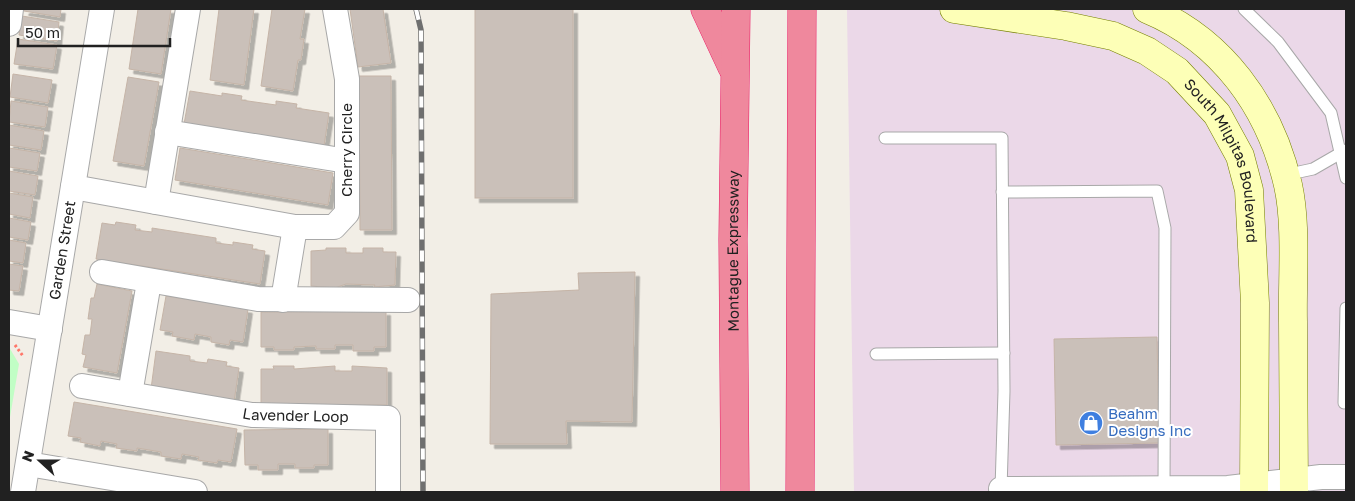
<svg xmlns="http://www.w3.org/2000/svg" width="1355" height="501" font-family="'Golos Text',sans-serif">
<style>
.industrial{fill:#ebd8e8}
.park{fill:#c1fec5}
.building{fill:#cac0b9;stroke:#c5b4a7;filter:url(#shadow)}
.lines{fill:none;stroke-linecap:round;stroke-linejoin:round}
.lane-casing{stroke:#a8a8a8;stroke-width:13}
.street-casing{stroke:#a8a8a8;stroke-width:26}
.secondary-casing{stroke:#747f00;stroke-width:29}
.highway-casing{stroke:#eb1864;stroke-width:29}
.path{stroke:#ff776a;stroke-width:3;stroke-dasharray:2.5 2.5;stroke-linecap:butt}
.lane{stroke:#fff;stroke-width:11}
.street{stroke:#fff;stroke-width:24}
.secondary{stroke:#fdffb7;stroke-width:28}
.highway{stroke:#ef889d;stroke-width:28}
.rail-casing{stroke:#6f6f6f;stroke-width:5.5}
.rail{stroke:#fff;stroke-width:4;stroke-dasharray:11;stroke-linecap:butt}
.labels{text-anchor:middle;stroke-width:4;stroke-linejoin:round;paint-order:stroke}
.street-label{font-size:15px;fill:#212121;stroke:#fff}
.shop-label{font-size:15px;fill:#366cbe;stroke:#fff;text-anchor:start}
</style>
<defs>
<filter id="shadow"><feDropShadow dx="4.5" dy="4.5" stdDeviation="0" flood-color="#0004"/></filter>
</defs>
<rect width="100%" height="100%" fill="#f2eee6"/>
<polygon class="industrial" points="847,9 1346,9 1346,492 854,492"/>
<polygon class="park" points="9,347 19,364 9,423"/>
<g class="building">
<polygon points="25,9 61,9 60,17 24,11"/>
<polygon points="138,9 171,9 161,74 129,69"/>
<polygon points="219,9 254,9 244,85 210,80"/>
<polygon points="272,9 305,9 300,39 304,39 301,60 298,60 293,91 261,86"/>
<polygon points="350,9 383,9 391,63 358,67"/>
<rect x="475" y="9" width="98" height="189"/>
<polygon points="22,16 59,22 57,41 19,35"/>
<polygon points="18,39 57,45 53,69 14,64"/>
<polygon points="13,74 52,80 48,103 10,97"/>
<polygon points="359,76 391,76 392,230 360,230"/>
<polygon points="128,77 159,82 144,166 113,161"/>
<polygon points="190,91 222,96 222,93 242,96 241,100 276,105 276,101 297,104 296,108 329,113 324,146 184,124"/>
<polygon points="11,101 48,107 45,127 9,122"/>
<polygon points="9,125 44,131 41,150 9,145"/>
<polygon points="9,148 40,153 37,171 9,167"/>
<polygon points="180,148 333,173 328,205 175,180"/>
<polygon points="9,171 38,176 35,195 9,191"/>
<polygon points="9,193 33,197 30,218 9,214"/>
<polygon points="9,218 31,222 28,240 9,237"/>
<polygon points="116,222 136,225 135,230 152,232 152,228 216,238 216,243 233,245 233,242 253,245 252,249 265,251 260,284 96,259 102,223 115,225"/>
<polygon points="9,240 26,243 23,263 9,261"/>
<polygon points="326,248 346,248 346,253 363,253 363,248 383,248 383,252 396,252 395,285 374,287 375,285 346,284 335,288 311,286 311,251 326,250"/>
<polygon points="9,264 23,266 19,291 9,290"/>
<polygon points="635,272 632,422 566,421 567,444 490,444 491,294 579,290 578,273"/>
<polygon points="97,284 132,291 117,373 83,367 86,355 82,354 85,335 90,335 92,319 88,319 91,298 94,298"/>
<polygon points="166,296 248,309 243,342 230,340 229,345 211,342 211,337 195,334 194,340 172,336 173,332 160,330"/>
<polygon points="386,311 386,347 374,347 374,351 353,351 353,345 335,345 335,349 316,349 316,346 294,347 294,350 274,350 274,347 261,347 261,312"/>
<polygon points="1157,337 1159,443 1056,445 1054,339"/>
<polygon points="156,351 190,356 190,361 207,363 208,359 227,362 226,366 239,368 234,402 151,389"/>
<polygon points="273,366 294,366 294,369 335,366 335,371 352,371 352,366 387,368 387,405 261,406 261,369 274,369"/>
<polygon points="74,402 237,429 231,462 218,460 217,463 198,460 199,457 182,454 181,459 161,456 161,452 137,448 137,451 116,448 117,444 101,441 100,446 80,442 81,438 68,436"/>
<polygon points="328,429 328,465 314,465 314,468 295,468 295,464 278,464 278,470 258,470 258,465 245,465 244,430"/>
</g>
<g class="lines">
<g class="lane-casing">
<g id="lane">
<polyline points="1244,9 1278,42 1331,113 1346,178"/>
<polyline points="885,138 1002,138 1004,391 1001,489"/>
<polyline points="1285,175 1313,169 1346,150"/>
<polyline points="1002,192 1157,191 1165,228 1164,489"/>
<polyline points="876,354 1004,353"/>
<polyline points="1344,403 1346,308"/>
</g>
</g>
<g class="street-casing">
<g id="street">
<polyline points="9,24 11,9"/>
<polyline points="167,132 347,161"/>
<polyline points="73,187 295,227 334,227 347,213 347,79 335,9"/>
<polyline points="156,202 188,9"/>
<polyline points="102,272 258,299 408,300"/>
<polyline points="283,300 295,227"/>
<polyline points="9,322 50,329"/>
<path id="s1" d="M82,386L252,415L388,418V492"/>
<polyline points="130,394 149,282"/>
<polyline points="28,464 195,492"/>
<polyline points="1001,489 1228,488 1321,477 1346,477"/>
<path id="s2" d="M23,492L102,9"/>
</g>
</g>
<g class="secondary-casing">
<g id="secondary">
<path id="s3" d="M954,9L1066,26L1113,36L1147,51L1177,71L1217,114L1240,156L1249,190L1255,303L1254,492"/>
<path d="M1147,9C1222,40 1270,107 1288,185C1297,225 1292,280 1293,322C1293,378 1294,435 1294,492"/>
</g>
</g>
<g class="highway-casing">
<g id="highway">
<polyline points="705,9 732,67"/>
<path id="s4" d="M735,492L733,239L736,9"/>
<polyline points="800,492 802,9"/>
</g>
</g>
<polyline class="path" points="15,345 23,356"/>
<use href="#lane" class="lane"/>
<use href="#street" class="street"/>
<use href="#secondary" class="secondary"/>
<use href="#highway" class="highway"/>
<g class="rail-casing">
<polyline id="rail" points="416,9 421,30 423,492"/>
</g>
<use href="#rail" class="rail"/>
</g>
<defs>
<g id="shop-disc" transform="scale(1.25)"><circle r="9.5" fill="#3f7fe0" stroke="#fff"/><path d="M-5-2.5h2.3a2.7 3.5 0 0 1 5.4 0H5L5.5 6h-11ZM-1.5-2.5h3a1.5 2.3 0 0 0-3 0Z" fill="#fff"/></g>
</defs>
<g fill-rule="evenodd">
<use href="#shop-disc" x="1091" y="423"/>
</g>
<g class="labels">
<g class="street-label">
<text transform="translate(347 150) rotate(-90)" y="5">Cherry Circle</text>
<text dy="5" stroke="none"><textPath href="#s3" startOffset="339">South Milpitas Boulevard</textPath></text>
<text dy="5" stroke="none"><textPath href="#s4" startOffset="241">Montague Expressway</textPath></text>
<text dy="5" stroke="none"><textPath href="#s2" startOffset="245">Garden Street</textPath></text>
<text dy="5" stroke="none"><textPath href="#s1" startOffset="216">Lavender Loop</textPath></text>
</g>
<g class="shop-label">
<text x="1108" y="419">Beahm<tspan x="1108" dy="17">Designs Inc</tspan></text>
</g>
</g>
<rect width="1355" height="501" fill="none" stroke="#212121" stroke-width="20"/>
<g transform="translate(40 461) rotate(291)" stroke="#ffffff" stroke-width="4" paint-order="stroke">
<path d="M0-4L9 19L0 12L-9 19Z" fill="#212121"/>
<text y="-8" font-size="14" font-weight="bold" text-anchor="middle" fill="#212121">N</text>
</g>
<path d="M18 38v8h152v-8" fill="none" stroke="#212121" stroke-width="2.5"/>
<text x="25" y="38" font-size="15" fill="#212121" stroke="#ffffff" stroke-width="4" paint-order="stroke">50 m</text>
</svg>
